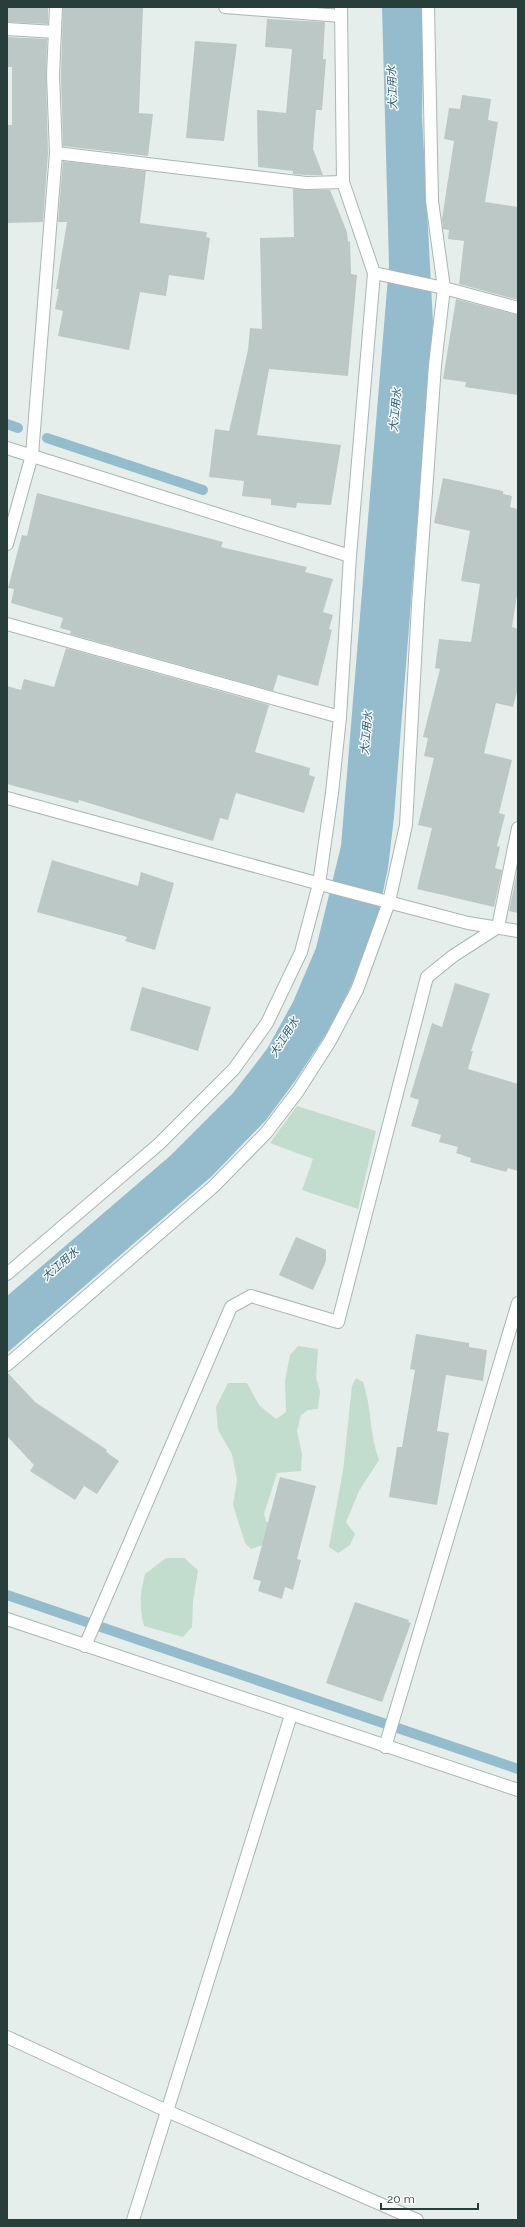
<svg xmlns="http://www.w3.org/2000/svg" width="525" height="2227" font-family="Raleway,'Noto Sans JP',sans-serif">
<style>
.green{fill:#c2dccd}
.water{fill:#94bccd}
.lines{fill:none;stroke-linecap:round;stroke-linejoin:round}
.stream{stroke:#94bccd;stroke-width:10}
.building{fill:#bcc8c5}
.minor-casing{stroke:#a9b6b3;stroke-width:14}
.minor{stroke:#fff;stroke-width:12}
.labels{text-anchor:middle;stroke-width:3;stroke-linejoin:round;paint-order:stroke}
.water-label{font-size:11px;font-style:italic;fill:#265d75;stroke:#f7faf9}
</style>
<rect width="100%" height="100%" fill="#e6eeeb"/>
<g class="green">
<polygon points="297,1106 376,1131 358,1209 302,1190 313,1159 270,1143"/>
<polygon points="298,1346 318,1349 316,1378 320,1391 318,1409 308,1410 301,1415 297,1431 302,1454 301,1471 277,1473 264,1514 266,1521 275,1527 263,1545 251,1549 245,1543 233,1505 237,1480 232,1454 218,1430 216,1407 228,1383 247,1383 259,1405 276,1419 286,1412 285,1381 290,1355"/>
<path d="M356,1378L363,1382C372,1409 369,1433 379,1460L359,1491L346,1522L355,1534L350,1545L338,1553L329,1547L343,1471L352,1386Z"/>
<path d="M166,1558H184L198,1570L193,1601L192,1627L183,1637L144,1626C139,1607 140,1593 145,1574Z"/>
</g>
<polygon class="water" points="382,7 424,7 422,116 433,322 394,817 388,868 377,920 350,988 328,1031 295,1081 266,1120 212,1176 7,1353 7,1296 170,1156 233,1093 267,1049 293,1002 316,948 341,846 389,265"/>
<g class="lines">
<g class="stream">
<polyline points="7,424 18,428"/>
<polyline points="47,438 203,490"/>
<polyline points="7,1595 518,1769"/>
</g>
</g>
<g class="building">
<polygon points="7,7 48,7 48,24 7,22"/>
<polygon points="63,7 143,7 139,113 153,114 148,156 63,146 61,75"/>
<polygon points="267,19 325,22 323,59 326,59 322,110 316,110 313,149 323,175 306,175 293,174 293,171 258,167 257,110 286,113 292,49 265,47"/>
<polygon points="7,37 47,39 46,75 48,153 43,222 7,223 7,125 12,125 12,67 7,67"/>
<polygon points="195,41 237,44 224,141 186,138"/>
<polygon points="462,95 491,99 488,120 498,122 485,202 518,207 518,300 459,284 464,241 448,239 449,230 443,229 442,219 454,141 444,139 449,108 460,109"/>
<polygon points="63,161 146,171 140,223 207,232 206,237 210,238 204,280 169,275 166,296 140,292 129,350 58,336 63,311 55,309 59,289 56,289 67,222 58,222"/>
<polygon points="293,189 330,190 347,232 348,242 350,241 351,274 357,275 348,376 269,369 257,435 341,445 331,505 297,503 296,508 271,505 271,499 242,496 244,481 209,477 215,429 229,431 248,350 250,328 262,329 260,238 294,237"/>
<polygon points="456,299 518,315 518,395 465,387 466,382 443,379"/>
<polygon points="443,478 503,491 503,494 512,496 510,507 518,509 518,589 512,627 518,629 518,688 513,707 496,703 484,753 512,760 499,813 505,815 497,846 500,847 495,868 502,870 494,907 417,889 432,828 418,825 434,758 424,756 428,738 423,737 440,669 435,668 439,639 471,642 480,584 461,581 470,531 434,523"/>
<polygon points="37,493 223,542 221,547 307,567 305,572 333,579 323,612 333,615 329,629 332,630 318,686 278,675 273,691 70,634 71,631 60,628 63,618 11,603 14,589 8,588 22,535 27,536"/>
<polygon points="66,648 269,705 255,752 310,768 309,775 315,777 304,813 236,793 228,820 220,818 213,841 79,800 78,803 7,784 7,686 21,690 24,679 54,687"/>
<polygon points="52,860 138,886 141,872 174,883 155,950 125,941 127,937 37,912"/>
<polygon points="517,872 518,873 518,913 509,911"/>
<polygon points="455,983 490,994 471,1051 473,1051 468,1069 518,1084 518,1171 508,1168 506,1172 470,1162 471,1158 456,1153 458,1147 439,1142 441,1135 411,1126 419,1100 410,1097 432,1023 442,1027"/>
<polygon points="142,987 211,1007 198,1051 130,1030"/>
<polygon points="296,1237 326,1250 326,1261 313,1290 279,1275"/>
<polygon points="416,1334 469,1343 469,1347 487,1350 483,1381 446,1375 437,1431 449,1433 437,1505 389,1497 397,1447 402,1447 415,1370 410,1369"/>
<polygon points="7,1372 35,1402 107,1450 106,1452 119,1461 97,1494 84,1486 75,1500 30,1471 34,1465 7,1436"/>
<polygon points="280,1477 316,1486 297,1559 301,1560 293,1590 285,1587 282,1599 258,1591 261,1581 253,1579"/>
<polygon points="355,1602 409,1620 408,1622 411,1623 382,1702 326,1683"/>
</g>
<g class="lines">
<g class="minor-casing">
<g id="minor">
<polyline points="225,7 341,16"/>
<polyline points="7,29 55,32"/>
<polyline points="56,153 306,183 343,182"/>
<polyline points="374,273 444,288 518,308"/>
<polyline points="7,448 350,556"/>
<polyline points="7,544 32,455 56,153 53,75 56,7"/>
<polyline points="7,624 340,717"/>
<polyline points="7,798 331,887 468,923 518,931"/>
<polyline points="7,1274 159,1144 234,1069 267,1023 301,952 319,884 332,793 340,717 350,556 374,273 343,182 341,7"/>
<polyline points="7,1365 213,1187 266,1133 298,1091 330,1041 357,990 389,902 406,825 418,605 435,365 444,288 432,201 428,7"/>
<polyline points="7,1619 518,1790"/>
<polyline points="85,1646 231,1307 251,1296 338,1322 427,977 453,956 498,927 518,828"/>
<polyline points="385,1747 518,1303"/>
<polyline points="7,2037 167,2111 417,2220"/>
<polyline points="133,2220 291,1715"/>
</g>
</g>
<use href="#minor" class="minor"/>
</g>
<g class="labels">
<g class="water-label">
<text transform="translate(392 88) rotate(-92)" y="4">大江用水</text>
<text transform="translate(395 410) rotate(-85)" y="4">大江用水</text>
<text transform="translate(366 733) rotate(-85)" y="4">大江用水</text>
<text transform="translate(284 1037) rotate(-58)" y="4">大江用水</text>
<text transform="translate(60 1264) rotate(-41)" y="4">大江用水</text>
</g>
</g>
<rect width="525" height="2227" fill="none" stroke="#273e3b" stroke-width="16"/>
<path d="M381 2203v6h97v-6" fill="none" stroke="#273e3b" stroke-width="2"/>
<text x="387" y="2203" font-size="12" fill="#273e3b" stroke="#f7faf9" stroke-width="3" paint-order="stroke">20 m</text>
</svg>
